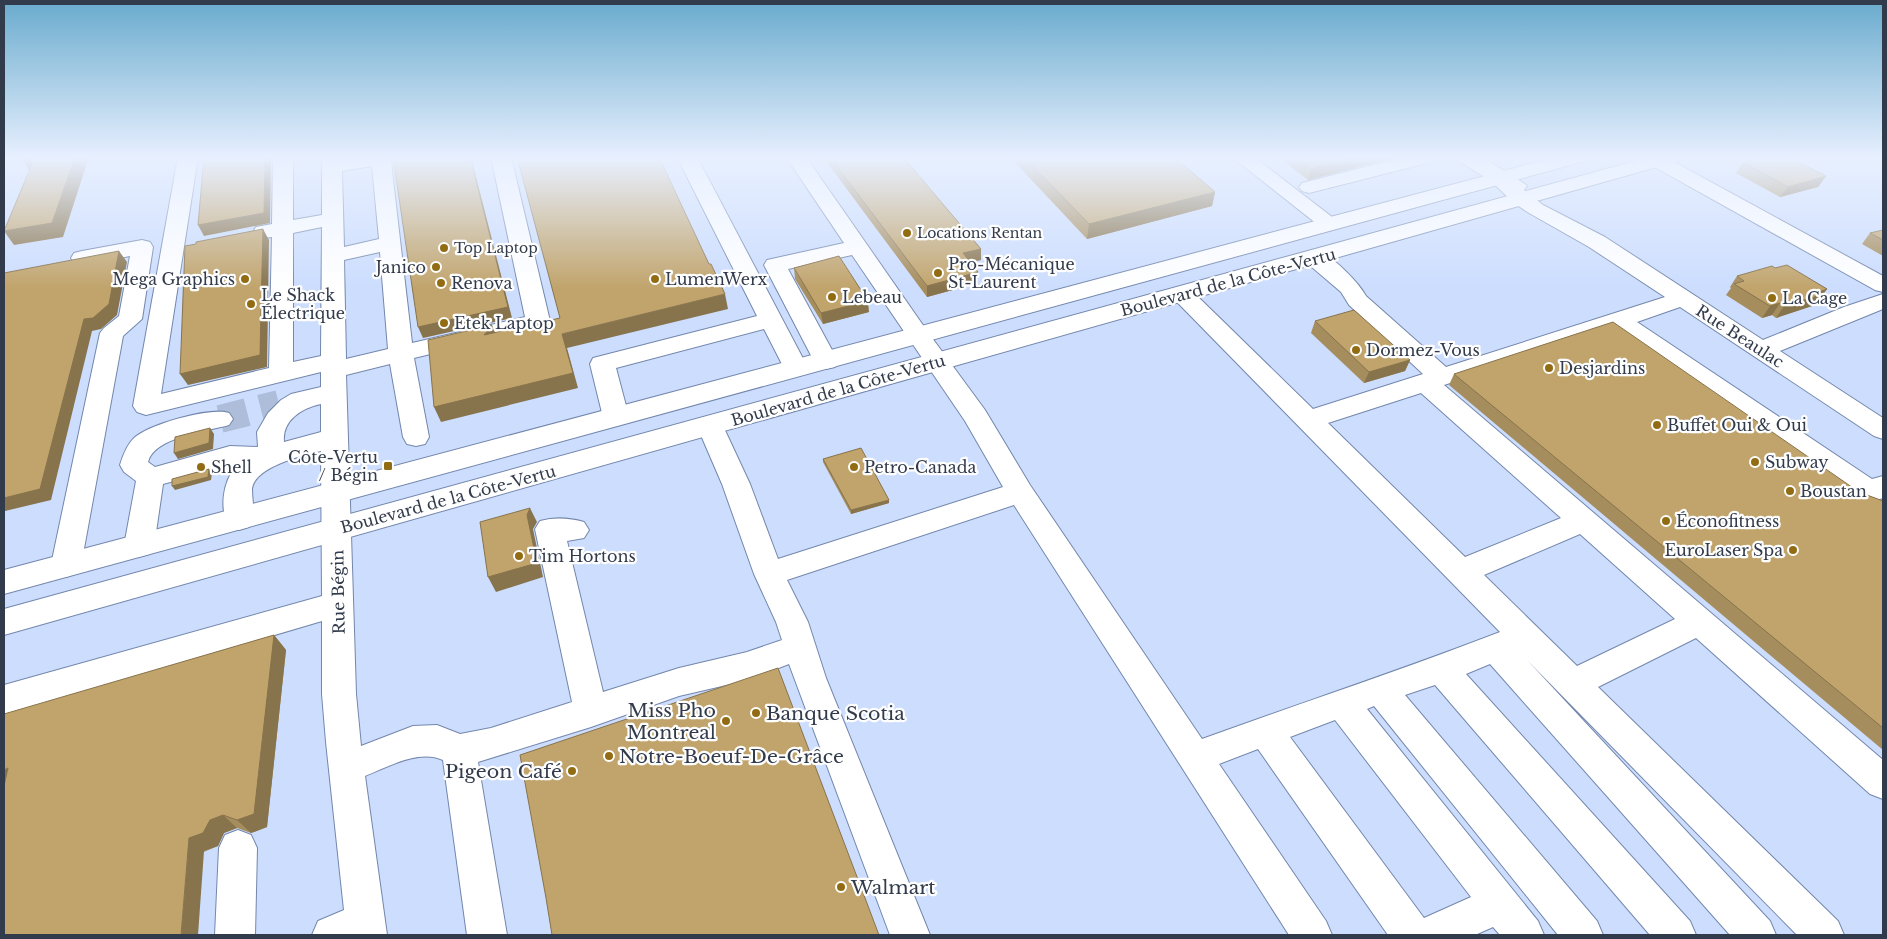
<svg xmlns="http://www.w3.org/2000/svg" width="1887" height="939" font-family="'Libre Baskerville',serif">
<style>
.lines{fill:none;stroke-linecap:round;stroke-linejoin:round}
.minor-tunnel{stroke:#adbdda;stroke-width:28;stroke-dasharray:28 14;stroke-linecap:butt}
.minor-casing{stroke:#7387ac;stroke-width:2}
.major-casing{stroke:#7387ac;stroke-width:2}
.minor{fill:#fff;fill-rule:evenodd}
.major{fill:#fff;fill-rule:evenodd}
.wall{fill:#a68d5d}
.shaded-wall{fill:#87734c}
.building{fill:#c1a46c;stroke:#87734c}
.poi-dot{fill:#916c13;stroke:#fefefe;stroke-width:2}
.labels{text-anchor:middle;stroke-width:4.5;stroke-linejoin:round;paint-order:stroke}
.far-poi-label{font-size:14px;fill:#323b4b;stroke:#fefefe;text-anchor:start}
.poi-label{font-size:16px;fill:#323b4b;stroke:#fefefe;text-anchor:start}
.street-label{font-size:16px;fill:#323b4b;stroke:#fefefe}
.near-poi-label{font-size:19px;fill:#323b4b;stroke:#fefefe;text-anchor:start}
</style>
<rect width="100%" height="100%" fill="#ccddfe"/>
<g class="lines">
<polyline class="minor-tunnel" points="220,419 279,404"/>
<g class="minor-casing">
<g id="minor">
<path d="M178,157H198L161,394L269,368L272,237L264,238L256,237L253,232L256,227L272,224L273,157H293V220L322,215V157H342V159L357,157H400L397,161L391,162L412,343L525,317L491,157H511L550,321L546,326L414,358L429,437L425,444L416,446L407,444L403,437L390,364L346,375L356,694L361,746L413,726L437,725L460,734L491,728L572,702L535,529L540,521C554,517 570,518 584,522L589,530L584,538L567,541L603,692L679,668L747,652L782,640L776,622L754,574L722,484L697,426L701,420L710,417L719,420L723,426L750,484L778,559L1003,487L965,421L852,255L788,269L838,361L835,367L826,369L817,367L764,265L767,260L844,243L786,157H806L927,331L985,410L1030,485L1202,739C1301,703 1402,670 1500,632L1174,299L1171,294L1174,289L1182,287L1190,289L1313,409L1423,374L1349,305L1341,292L1307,263L1304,258L1307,253C1313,252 1318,251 1323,253C1336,260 1359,283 1366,296L1446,367L1665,297L1589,247L1529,213L1514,203L1492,182L1459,161L1456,157C1463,157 1474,155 1480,157C1485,159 1525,183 1527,186L1524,190L1543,205L1605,237L1763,340L1844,307L1883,294V309L1780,351L1883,418V439L1874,436L1680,307L1637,322L1872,479L1883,476V498L1870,502L1860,499L1615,329L1444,385L1883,760V799L1870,794L1696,638L1598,687L1838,921L1844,935H1797L1527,660L1770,921L1776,935H1730L1490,664L1466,674L1690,921L1696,935H1650L1435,685L1405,695L1597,921L1603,935H1558L1374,706L1367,709L1538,921L1544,935H1500L1493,927L1475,935H1388L1258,749L1219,764L1326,921L1332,935H1289L1014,505L787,580L808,622L826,678L930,935H890L789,664L748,680L679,696L591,727L478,762L507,935H467L443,760C418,749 388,767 365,776L387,935H312L318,921L344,910L326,742L322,694V621L4,715V685L322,596L321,451C303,455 254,467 252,489C252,502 256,514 249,527L239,530L229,527C219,508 223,482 236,466H230L163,484L154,546L149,554L139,557L129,554L124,546L136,481L124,472L120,465C123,455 127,445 134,438C150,424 210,407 229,413L233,419L229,425C208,431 154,437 148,462L155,467L230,446L258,447L257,432L268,413L281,400L291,394L321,387V372L146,415L137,412L133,406ZM372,166L379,239L344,247L342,171ZM322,227L321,356L293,362V233ZM380,252L388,349L346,359L344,260ZM1421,393L1561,518L1465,557L1328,423ZM321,404V432L284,442C282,420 302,408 321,404ZM1580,534L1675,619L1577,666L1484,575ZM1335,720L1471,897L1424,918L1290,737Z"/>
<polygon points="677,157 697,157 808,368 805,374 796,376 787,374 764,329 616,368 629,417 625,423 616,426 607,423 603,417 590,364 593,358 757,316"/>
<polygon points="1232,157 1254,157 1336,220 1340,224 1336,228 1329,230 1322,228"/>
<polygon points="1405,157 1438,157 1435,161 1309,193 1302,191 1299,187 1302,183"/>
<polygon points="1651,157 1665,157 1883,276 1883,292 1875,290 1651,165 1648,161"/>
<polygon points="142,240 150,242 153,247 142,319 123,336 81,565 77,573 66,577 55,573 51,565 100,333 104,328 119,316 130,256 82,265 74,263 71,258 74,253 82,251"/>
<polygon points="238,830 251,835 257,848 255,935 215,935 219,848 225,835"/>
</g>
</g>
<g class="major-casing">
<g id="major">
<polygon points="1556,157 1588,157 1585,161 4,594 4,570"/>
<polygon points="1650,157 1681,157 1678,161 4,635 4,609"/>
</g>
</g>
<use href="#minor" class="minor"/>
<use href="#major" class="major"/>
</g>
<g class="wall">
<polygon points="823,157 903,157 981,249 981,260 970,262 978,283 927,297"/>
<polygon points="1010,157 1174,157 1215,192 1212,206 1087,239"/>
<polygon points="1278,157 1398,157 1308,180"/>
<polygon points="1743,162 1826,176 1818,187 1780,197 1736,173"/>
<polygon points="1883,230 1883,256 1862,244 1870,233"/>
<polygon points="794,268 869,312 823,324 795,279"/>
<polygon points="1737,276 1819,300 1816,301 1812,306 1776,318 1772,315 1762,318 1726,295 1731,288 1730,287"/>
<polygon points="1315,321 1410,360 1405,371 1364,383 1311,333"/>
<polygon points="1454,374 1859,492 1883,501 1883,750 1449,385"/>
<polygon points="823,459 889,503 851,514 823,462"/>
<polygon points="274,635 286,650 267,827 251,833 237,828 224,833 218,846 4,935"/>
</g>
<g class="shaded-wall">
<polygon points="20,157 41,157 29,170"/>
<polygon points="75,157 106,157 88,160 63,237 14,245 4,231"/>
<polygon points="265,157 271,157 270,223 204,236 198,225"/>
<polygon points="470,157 471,157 512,318 423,338 418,327"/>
<polygon points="1359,157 1398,157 1308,180 1311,169"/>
<polygon points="1826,176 1818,187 1780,197 1788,187"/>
<polygon points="1215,192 1212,206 1087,239 1089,224"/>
<polygon points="263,229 269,240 267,367 188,385 180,374"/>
<polygon points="981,249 981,260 962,264 963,253"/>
<polygon points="119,251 127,262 117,315 101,329 92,331 51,500 5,511 4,516 4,498 84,319"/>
<polygon points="978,272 978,283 927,297 927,286"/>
<polygon points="1827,289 1819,300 1816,301 1812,306 1776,318 1784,306 1816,293"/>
<polygon points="725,294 728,309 567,348 578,388 441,422 434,407 562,334"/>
<polygon points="868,301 869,312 823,324 821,313"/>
<polygon points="1780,303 1772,315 1762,318 1770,306"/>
<polygon points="492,325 498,340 484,335"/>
<polygon points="1410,360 1405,371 1364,383 1369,372"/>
<polygon points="210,428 214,434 213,449 178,459 174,453"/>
<polygon points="209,469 212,473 211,480 175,490 172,486"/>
<polygon points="889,500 889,503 851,514 851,510"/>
<polygon points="530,508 537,522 533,529 543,577 496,592 488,577"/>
<polygon points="274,635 286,650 267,827 251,833 237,820"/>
<polygon points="8,768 4,789 4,770"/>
<polygon points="223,815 237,828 224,833 218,846 204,851 198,935 181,935 189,838 210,820"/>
</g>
<g class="building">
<polygon points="35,157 75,157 52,223 4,231"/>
<polygon points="204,157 265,157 264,213 198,225"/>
<polygon points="393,157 470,157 508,307 418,327"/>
<polygon points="517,157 659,157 709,264 711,264 725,294 562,334 573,373 434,407 428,340 492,325 484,335 560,318"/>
<polygon points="830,157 903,157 981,249 963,253 978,272 927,286"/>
<polygon points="1024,157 1174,157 1215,192 1089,224"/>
<polygon points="1295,157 1359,157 1311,169"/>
<polygon points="1764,157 1789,157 1826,176 1788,187 1743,162"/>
<polygon points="263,229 260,355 180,374 185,246 196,244 196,242"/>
<polygon points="1883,230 1883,240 1870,233"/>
<polygon points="119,251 109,304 93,318 84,319 40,489 4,498 4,273"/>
<polygon points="839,256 868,301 821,313 794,268"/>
<polygon points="1787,265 1827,289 1816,293 1821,295 1784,306 1780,303 1770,306 1734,284 1744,281 1737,276 1772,266 1775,268"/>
<polygon points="1354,310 1410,360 1369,372 1315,321"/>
<polygon points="1613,322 1859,492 1883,501 1883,728 1454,374"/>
<polygon points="210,428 209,443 174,453 175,437"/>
<polygon points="861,448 889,500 851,510 823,459"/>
<polygon points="209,469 208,477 172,486 172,479"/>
<polygon points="530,508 527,515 537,563 488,577 480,522"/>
<polygon points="274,635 254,814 237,820 223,815 210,820 203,833 189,838 181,935 4,935 4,786 8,768 4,770 4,714"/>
<polygon points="778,668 879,935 552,935 546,898 520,755"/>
</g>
<linearGradient id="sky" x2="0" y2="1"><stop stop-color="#69abcd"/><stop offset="0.55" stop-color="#e8f0ff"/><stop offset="1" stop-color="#e8f0ff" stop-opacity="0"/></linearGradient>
<rect width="1887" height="288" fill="url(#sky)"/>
<g class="poi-dot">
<circle cx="907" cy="233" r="5"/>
<circle cx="444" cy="248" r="5"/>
<circle cx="436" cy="267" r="5"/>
<circle cx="938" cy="273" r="5"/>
<circle cx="245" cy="279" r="5"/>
<circle cx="655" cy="279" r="5"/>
<circle cx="441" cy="283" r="5"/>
<circle cx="832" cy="297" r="5"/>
<circle cx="1772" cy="298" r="5"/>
<circle cx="251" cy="304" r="5"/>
<circle cx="444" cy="323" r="5"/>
<circle cx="1356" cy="350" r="5"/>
<circle cx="1549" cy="368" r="5"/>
<circle cx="1657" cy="425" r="5"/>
<circle cx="1755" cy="462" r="5"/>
<rect x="383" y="461" width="10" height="10" rx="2.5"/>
<circle cx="201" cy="467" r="5"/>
<circle cx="854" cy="467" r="5"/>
<circle cx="1790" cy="491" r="5"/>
<circle cx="1666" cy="521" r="5"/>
<circle cx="1793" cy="550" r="5"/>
<circle cx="519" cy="556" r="5"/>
<circle cx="756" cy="713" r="5"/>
<circle cx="726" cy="721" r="5"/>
<circle cx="609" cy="756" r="5"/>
<circle cx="572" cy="771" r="5"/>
<circle cx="841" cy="887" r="5"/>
</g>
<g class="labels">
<g class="far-poi-label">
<text x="917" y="238">Locations Rentan</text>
<text x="454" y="253">Top Laptop</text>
</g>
<g class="poi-label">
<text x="948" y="270">Pro-Mécanique<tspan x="948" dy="18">St-Laurent</tspan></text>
<text x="426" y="273" text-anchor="end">Janico</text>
<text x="235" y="285" text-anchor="end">Mega Graphics</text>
<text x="665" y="285">LumenWerx</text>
<text x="451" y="289">Renova</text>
<text x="261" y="301">Le Shack<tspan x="261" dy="18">Électrique</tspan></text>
<text x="842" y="303">Lebeau</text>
<text x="1782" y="304">La Cage</text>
<text x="454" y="329">Etek Laptop</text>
<text x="1366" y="356">Dormez-Vous</text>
<text x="1559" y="374">Desjardins</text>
<text x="1667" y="431">Buffet Oui &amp; Oui</text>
<text x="378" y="463" text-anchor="end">Côte-Vertu<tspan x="378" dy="18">/ Bégin</tspan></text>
<text x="1765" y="468">Subway</text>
<text x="211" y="473">Shell</text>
<text x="864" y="473">Petro-Canada</text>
<text x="1800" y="497">Boustan</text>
<text x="1676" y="527">Éconofitness</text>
<text x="1783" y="556" text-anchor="end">EuroLaser Spa</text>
<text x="529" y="562">Tim Hortons</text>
</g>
<g class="street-label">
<text transform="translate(1228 282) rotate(-15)" y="6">Boulevard de la Côte-Vertu</text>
<text transform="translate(1740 336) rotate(33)" y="6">Rue Beaulac</text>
<text transform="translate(838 390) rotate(-16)" y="6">Boulevard de la Côte-Vertu</text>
<text transform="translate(448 499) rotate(-15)" y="6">Boulevard de la Côte-Vertu</text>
<text transform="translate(338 592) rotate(-91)" y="6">Rue Bégin</text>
</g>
<g class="near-poi-label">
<text x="716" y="717" text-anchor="end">Miss Pho<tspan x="716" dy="22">Montreal</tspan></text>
<text x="766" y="720">Banque Scotia</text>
<text x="619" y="763">Notre-Boeuf-De-Grâce</text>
<text x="562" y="778" text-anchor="end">Pigeon Café</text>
<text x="851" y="894">Walmart</text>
</g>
</g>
<rect width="1887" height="939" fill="none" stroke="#323b4b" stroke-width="10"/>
</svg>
